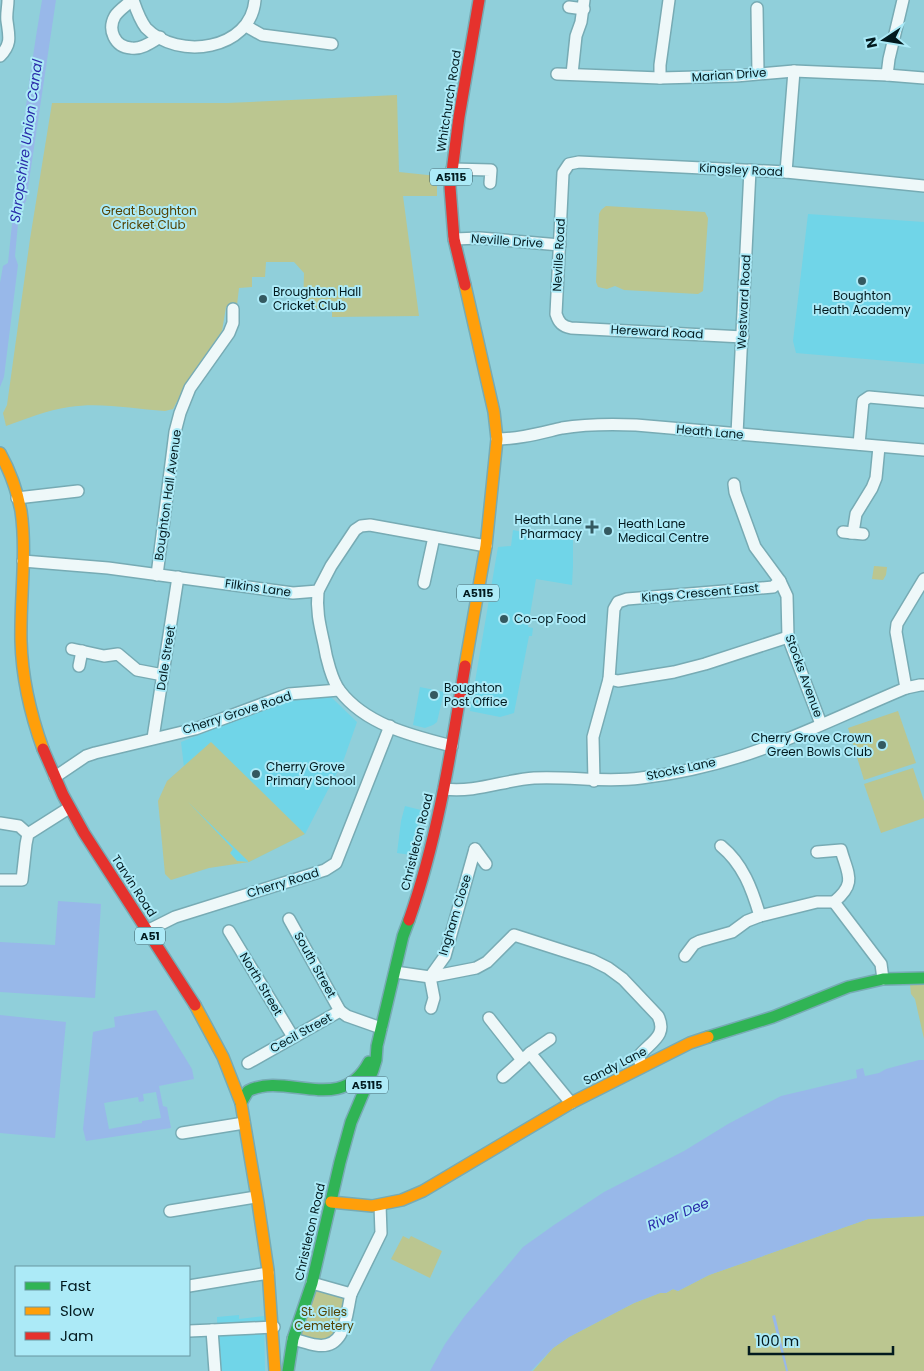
<svg xmlns="http://www.w3.org/2000/svg" width="924" height="1371" font-family="Poppins,sans-serif">
<style>
.built{fill:#70d5e8}
.green{fill:#bbc690;fill-rule:evenodd}
.water{fill:#98b8e9;fill-rule:evenodd}
.lines{fill:none;stroke-linecap:round;stroke-linejoin:round}
.street-casing{stroke:#77abb4;stroke-width:14}
.fast-casing{stroke:#77abb4;stroke-width:14}
.slow-casing{stroke:#77abb4;stroke-width:14}
.jam-casing{stroke:#77abb4;stroke-width:14}
.street{stroke:#eef8f9;stroke-width:11}
.fast{stroke:#30b455;stroke-width:11}
.slow{stroke:#ff9f0a;stroke-width:11}
.jam{stroke:#e5322d;stroke-width:11}
.poi-dot{fill:#345960;stroke:#aceaf7;stroke-width:2}
.labels{text-anchor:middle;stroke-width:4;stroke-linejoin:round;paint-order:stroke}
.shield{fill:#aceaf7;stroke:#355860;stroke-width:1}
.shield-label{font-size:11px;font-weight:bold;fill:#021a1f}
.street-label{font-size:12px;fill:#021a1f;stroke:#aceaf7}
.park-label{font-size:12px;fill:#544304;stroke:#aceaf7}
.poi-label{font-size:12px;fill:#021a1f;stroke:#aceaf7;text-anchor:start}
.water-label{font-size:14px;font-style:italic;fill:#292ba9;stroke:#aceaf7}
</style>
<rect width="100%" height="100%" fill="#90cfda"/>
<g class="built">
<polygon points="808,214 924,222 924,364 796,353 793,341"/>
<polygon points="513,530 523,532 573,531 573,566 572,585 536,579 528,627 533,628 532,636 529,636 514,713 500,717 470,711 498,547 511,546"/>
<polygon points="420,687 444,692 437,722 433,725 425,728 413,725"/>
<polygon points="330,696 357,722 344,759 305,834 249,862 237,861 230,853 233,849 167,781 184,767 181,742 269,707 295,698"/>
<polygon points="405,806 421,810 411,855 397,853 401,821"/>
<polygon points="239,1315 239,1319 264,1316 265,1371 218,1371 217,1317"/>
</g>
<g class="green">
<path d="M397,95L399,172L437,176V196H403L419,316L332,317V309H303L304,273L294,262H266L265,277H252V287L239,288L237,305L226,307L222,331L190,377L173,409L165,411C133,409 101,402 69,407C47,410 26,419 6,426L3,413L7,405L30,239L52,103H227Z"/>
<polygon points="606,206 705,212 708,218 703,291 698,294 624,290 615,286 607,289 598,287 596,282 599,214 601,210"/>
<polygon points="874,566 887,567 886,575 883,580 872,579"/>
<polygon points="898,711 916,763 864,780 848,728"/>
<path d="M211,742L305,834L249,862L209,868L171,880L165,874L158,801L167,781ZM188,802L248,861V862L237,861L230,853L233,849Z"/>
<polygon points="913,768 924,801 924,818 881,833 864,784"/>
<polygon points="924,983 924,1039 915,999 911,994 910,985"/>
<polygon points="924,1216 924,1371 533,1371 553,1348 569,1337 634,1303 660,1293 666,1293 673,1289 678,1291 709,1275 868,1219"/>
<polygon points="403,1236 409,1239 411,1236 442,1251 430,1278 391,1259"/>
<polygon points="315,1287 347,1299 339,1333 322,1343 298,1333"/>
</g>
<g class="water">
<path d="M42,0H56L26,201L19,213L15,256L18,265L4,377L0,387V283L3,266L8,263C17,175 27,87 42,0Z"/>
<polygon points="58,901 101,904 95,998 0,992 0,942 55,945"/>
<path d="M156,1010L192,1069L194,1079L159,1086L163,1106L167,1107L171,1128L86,1141L83,1129L93,1032L115,1027L114,1017ZM156,1092L161,1118L142,1121V1123L109,1129L104,1103L138,1097L139,1102L144,1101L143,1094Z"/>
<polygon points="0,1015 66,1022 55,1138 0,1133"/>
<polygon points="919,1060 924,1060 924,1216 868,1219 709,1275 678,1291 673,1289 666,1293 660,1293 634,1303 569,1337 553,1348 531,1371 430,1371 445,1344 464,1317 503,1271 523,1247 554,1225 604,1192 684,1151 728,1124 781,1096 857,1078 856,1070 863,1068 865,1076 879,1073 886,1069"/>
<polygon points="775,1315 788,1371 786,1371 772,1316"/>
</g>
<g class="lines">
<g class="street-casing">
<g id="street">
<path d="M132,0C127,5 119,10 115,16C107,30 115,47 131,48C141,50 152,42 160,37"/>
<path d="M133,0C136,9 140,20 146,28C178,61 251,50 255,0"/>
<polyline points="569,7 584,9"/>
<polyline points="757,8 758,73"/>
<polyline points="246,26 262,35 332,44"/>
<path d="M0,56C12,44 9,36 7,21C6,14 8,7 8,0"/>
<polyline points="557,74 660,78 736,76 794,71 887,75 889,59 903,0"/>
<polyline points="572,74 576,36 581,22 584,0"/>
<polyline points="887,75 924,78"/>
<polyline points="660,78 660,65 669,0"/>
<polyline points="452,169 491,170 490,183"/>
<polyline points="786,172 794,71"/>
<polyline points="454,239 480,238 560,245"/>
<path d="M743,337L571,328C562,326 559,323 556,314L563,173L569,164L579,162L786,172L924,186"/>
<polyline points="737,434 750,170"/>
<path d="M497,439C519,439 540,433 562,428C586,424 611,424 636,425L924,450"/>
<polyline points="859,444 863,401 869,397 924,402"/>
<polyline points="734,484 735,492 755,547 780,581 787,596 788,637 821,724"/>
<polyline points="17,498 78,491"/>
<polyline points="843,532 863,534"/>
<polyline points="851,533 853,533 856,514 872,488 876,478 879,447"/>
<polyline points="23,561 108,568 293,593 318,591 331,566 355,530 361,526 370,525 486,546"/>
<polyline points="157,575 175,432 180,413 190,388 229,333 233,323 233,309"/>
<polyline points="424,583 434,537"/>
<path d="M318,591C316,611 320,626 324,644C326,657 332,681 340,691C366,725 413,736 452,746"/>
<polyline points="72,649 104,656 118,654 137,670 163,675"/>
<polyline points="79,666 82,651"/>
<polyline points="609,679 618,681 674,672 705,664 788,637"/>
<polyline points="906,688 896,632 897,624 924,579"/>
<polyline points="153,738 178,577"/>
<polyline points="55,777 86,756 95,753 195,729 289,694 339,690"/>
<polyline points="594,781 593,737 609,679 614,609 618,602 627,599 773,587 780,581"/>
<path d="M444,789C476,793 504,780 534,778C570,776 605,783 641,778C681,773 724,763 762,749C811,731 858,708 906,688L920,685H924"/>
<polyline points="0,823 19,826 28,834"/>
<path d="M721,846C743,864 752,889 760,916"/>
<polyline points="475,849 486,864"/>
<path d="M817,852L841,850C848,875 857,883 834,902L881,964L883,979"/>
<polyline points="0,880 22,880 26,844 28,834 69,808"/>
<polyline points="289,919 340,1011"/>
<polyline points="147,931 175,917 325,870 336,863 390,726"/>
<polyline points="229,931 293,1037"/>
<polyline points="685,956 694,944 700,941 732,932 747,921 760,916 817,902 834,902"/>
<path d="M395,972L430,977L476,968L487,962L514,935L592,960L608,968L623,979L658,1016C668,1036 650,1042 639,1056L641,1067"/>
<polyline points="431,1008 434,998 430,977 445,956 475,849"/>
<polyline points="489,1018 522,1060"/>
<polyline points="530,1053 550,1039"/>
<polyline points="248,1063 340,1011 347,1016 381,1028"/>
<polyline points="503,1077 530,1053 571,1103"/>
<polyline points="182,1133 244,1123"/>
<polyline points="170,1211 256,1197"/>
<polyline points="189,1286 268,1273"/>
<polyline points="351,1294 381,1233 380,1205"/>
<polyline points="189,1331 212,1330"/>
<path d="M293,1339C301,1341 309,1344 316,1345C346,1350 346,1315 351,1294L312,1283"/>
<polyline points="215,1371 212,1330 274,1327"/>
</g>
</g>
<g class="fast-casing">
<g id="fast">
<polyline points="708,1037 773,1017 848,987 883,979 924,978"/>
<path d="M241,1103L248,1091C286,1071 341,1116 369,1062"/>
<polyline points="288,1371 293,1339 312,1283 340,1162 351,1122 373,1070 376,1060 377,1046 403,936 409,920"/>
</g>
</g>
<g class="slow-casing">
<g id="slow">
<polyline points="465,285 494,412 497,439 486,546 465,666"/>
<path d="M0,453C10,471 17,490 21,511C27,553 20,598 21,641C22,679 30,713 43,749"/>
<polyline points="195,1005 223,1057 241,1103 258,1203 268,1270 275,1371"/>
<polyline points="331,1202 372,1206 402,1200 423,1191 571,1103 690,1043 708,1037"/>
</g>
</g>
<g class="jam-casing">
<g id="jam">
<polyline points="465,285 454,239 450,187 459,117 479,0"/>
<polyline points="43,749 63,795 84,833 195,1005"/>
<path d="M409,920C438,838 451,751 465,666"/>
</g>
</g>
<use href="#street" class="street"/>
<use href="#fast" class="fast"/>
<use href="#slow" class="slow"/>
<use href="#jam" class="jam"/>
</g>
<g class="poi-dot">
<circle cx="862" cy="281" r="5"/>
<circle cx="263" cy="299" r="5"/>
<path d="M589.5 519.5h5v5h5v5h-5v5h-5v-5h-5v-5h5z"/>
<circle cx="608" cy="531" r="5"/>
<circle cx="504" cy="619" r="5"/>
<circle cx="434" cy="695" r="5"/>
<circle cx="882" cy="745" r="5"/>
<circle cx="256" cy="774" r="5"/>
</g>
<g class="labels">
<g class="shield">
<rect x="430" y="168.5" width="42" height="17" rx="4"/>
<rect x="457" y="584.5" width="42" height="17" rx="4"/>
<rect x="135" y="927.5" width="30" height="17" rx="4"/>
<rect x="346" y="1076.5" width="42" height="17" rx="4"/>
</g>
<g class="shield-label">
<text x="451" y="181">A5115</text>
<text x="478" y="597">A5115</text>
<text x="150" y="940">A51</text>
<text x="367" y="1089">A5115</text>
</g>
<g class="street-label">
<text transform="translate(729 75) rotate(-4)" y="4">Marian Drive</text>
<text transform="translate(449 101) rotate(-81)" y="4">Whitchurch Road</text>
<text transform="translate(741 170) rotate(3)" y="4">Kingsley Road</text>
<text transform="translate(507 241) rotate(4)" y="4">Neville Drive</text>
<text transform="translate(559 255) rotate(-87)" y="4">Neville Road</text>
<text transform="translate(744 302) rotate(-87)" y="4">Westward Road</text>
<text transform="translate(657 332) rotate(3)" y="4">Hereward Road</text>
<text transform="translate(710 432) rotate(5)" y="4">Heath Lane</text>
<text transform="translate(168 495) rotate(-82)" y="4">Boughton Hall Avenue</text>
<text transform="translate(258 588) rotate(8)" y="4">Filkins Lane</text>
<text transform="translate(700 593) rotate(-5)" y="4">Kings Crescent East</text>
<text transform="translate(166 658) rotate(-81)" y="4">Dale Street</text>
<text transform="translate(804 676) rotate(70)" y="4">Stocks Avenue</text>
<text transform="translate(237 713) rotate(-18)" y="4">Cherry Grove Road</text>
<text transform="translate(681 769) rotate(-12)" y="4">Stocks Lane</text>
<text transform="translate(417 842) rotate(-76)" y="4">Christleton Road</text>
<text transform="translate(283 883) rotate(-17)" y="4">Cherry Road</text>
<text transform="translate(134 886) rotate(57)" y="4">Tarvin Road</text>
<text transform="translate(455 915) rotate(-73)" y="4">Ingham Close</text>
<text transform="translate(315 965) rotate(61)" y="4">South Street</text>
<text transform="translate(261 984) rotate(59)" y="4">North Street</text>
<text transform="translate(301 1033) rotate(-29)" y="4">Cecil Street</text>
<text transform="translate(615 1066) rotate(-27)" y="4">Sandy Lane</text>
<text transform="translate(310 1232) rotate(-77)" y="4">Christleton Road</text>
</g>
<g class="park-label">
<text x="149" y="215">Great Boughton<tspan x="149" dy="14">Cricket Club</tspan></text>
<text x="324" y="1316">St. Giles<tspan x="324" dy="14">Cemetery</tspan></text>
</g>
<g class="poi-label">
<text x="273" y="296">Broughton Hall<tspan x="273" dy="14">Cricket Club</tspan></text>
<text x="862" y="300" text-anchor="middle">Boughton<tspan x="862" dy="14">Heath Academy</tspan></text>
<text x="582" y="524" text-anchor="end">Heath Lane<tspan x="582" dy="14">Pharmacy</tspan></text>
<text x="618" y="528">Heath Lane<tspan x="618" dy="14">Medical Centre</tspan></text>
<text x="514" y="623">Co-op Food</text>
<text x="444" y="692">Boughton<tspan x="444" dy="14">Post Office</tspan></text>
<text x="872" y="742" text-anchor="end">Cherry Grove Crown<tspan x="872" dy="14">Green Bowls Club</tspan></text>
<text x="266" y="771">Cherry Grove<tspan x="266" dy="14">Primary School</tspan></text>
</g>
<g class="water-label">
<text transform="translate(26 141) rotate(-82)" y="5">Shropshire Union Canal</text>
<text transform="translate(678 1214) rotate(-22)" y="5">River Dee</text>
</g>
</g>
<rect x="15" y="1266" width="175" height="90" fill="#aceaf7" stroke="#6897a1"/>
<rect x="25" y="1282" width="25" height="8" fill="#30b455" stroke="#6897a1"/>
<text x="60" y="1291" font-size="15" fill="#021a1f">Fast</text>
<rect x="25" y="1307" width="25" height="8" fill="#ff9f0a" stroke="#6897a1"/>
<text x="60" y="1316" font-size="15" fill="#021a1f">Slow</text>
<rect x="25" y="1332" width="25" height="8" fill="#e5322d" stroke="#6897a1"/>
<text x="60" y="1341" font-size="15" fill="#021a1f">Jam</text>
<g transform="translate(884 40) rotate(258)" stroke="#aceaf7" stroke-width="4" paint-order="stroke">
<path d="M0-4L9 19L0 12L-9 19Z" fill="#021a1f"/>
<text y="-8" font-size="14" font-weight="bold" text-anchor="middle" fill="#021a1f">N</text>
</g>
<path d="M749 1346v8h144v-8" fill="none" stroke="#021a1f" stroke-width="2.5"/>
<text x="756" y="1346" font-size="15" fill="#021a1f" stroke="#aceaf7" stroke-width="4" paint-order="stroke">100 m</text>
</svg>
